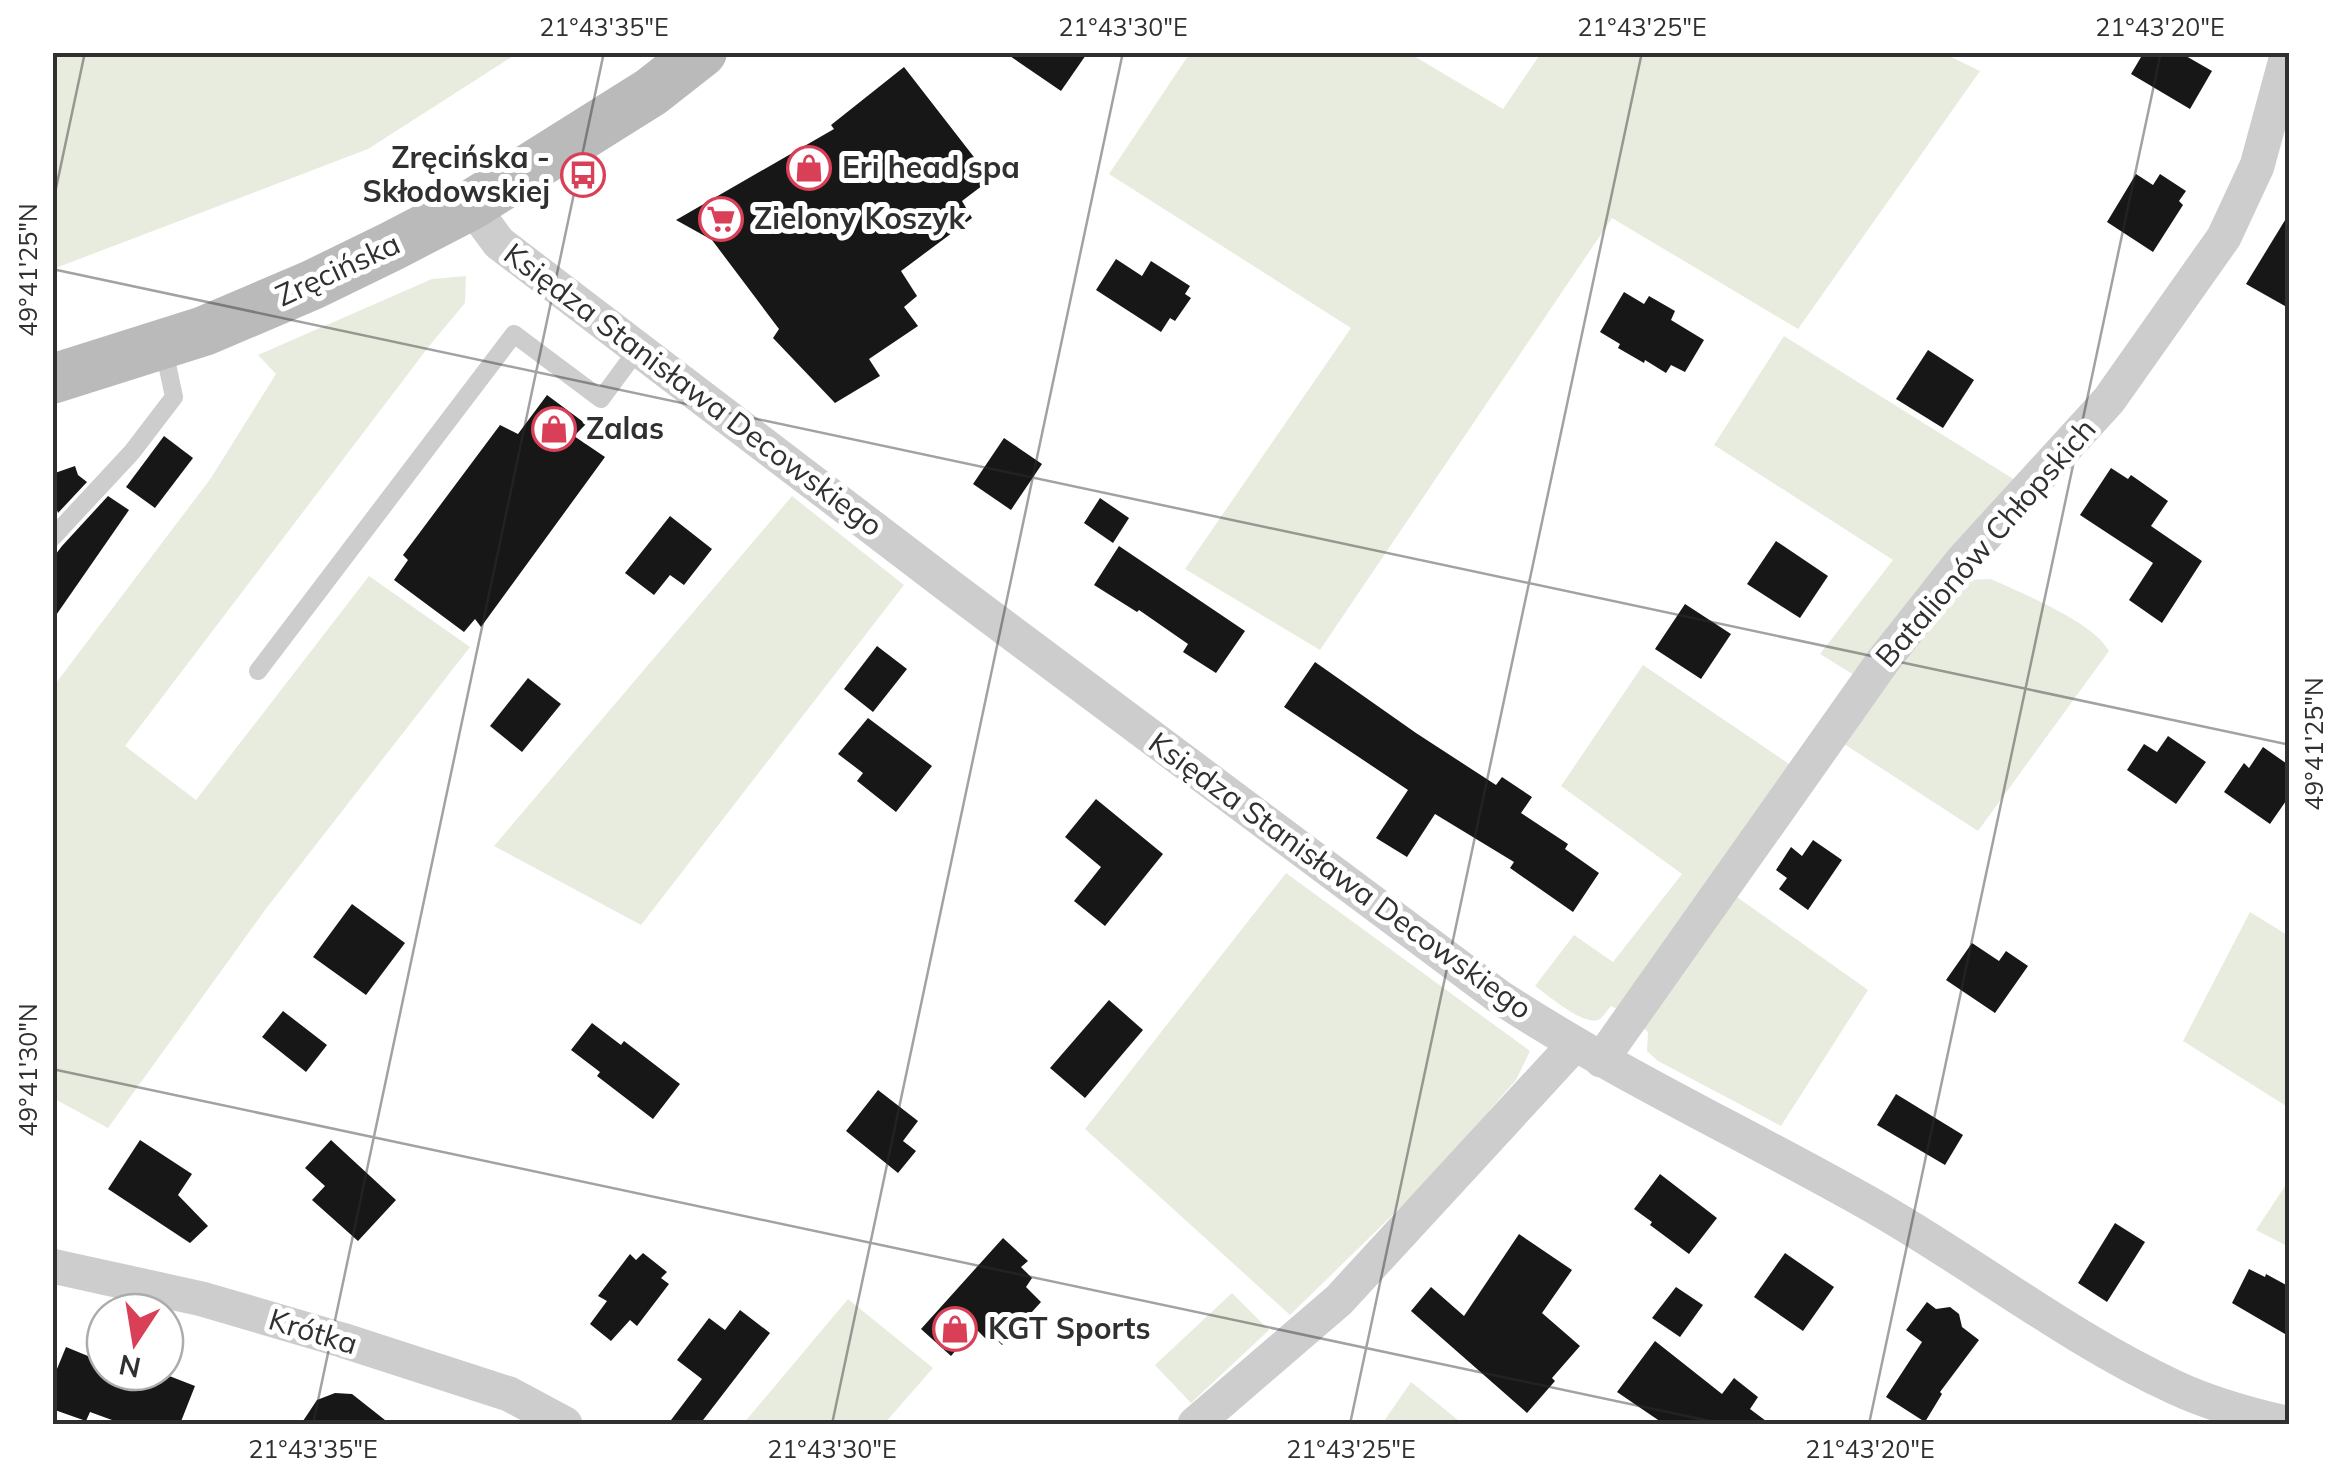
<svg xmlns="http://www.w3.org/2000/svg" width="2342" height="1477" font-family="Mulish,sans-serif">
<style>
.green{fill:#e7ecdf}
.building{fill:#171717}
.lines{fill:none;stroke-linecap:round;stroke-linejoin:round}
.lane{stroke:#cdcdcd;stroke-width:18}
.street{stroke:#cdcdcd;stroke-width:35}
.secondary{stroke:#bababa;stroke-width:50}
.ticks{fill:none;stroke:#303030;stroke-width:2.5;stroke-opacity:0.45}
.labels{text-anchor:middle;stroke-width:10;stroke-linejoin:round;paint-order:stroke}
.poi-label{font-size:30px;font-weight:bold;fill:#303030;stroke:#fff;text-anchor:start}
.street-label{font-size:30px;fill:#303030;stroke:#fff}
.neatline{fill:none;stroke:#303030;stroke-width:4}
.ticks-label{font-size:25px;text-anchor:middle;fill:#303030}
</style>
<rect width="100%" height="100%" fill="#fff"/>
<g class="green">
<polygon points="53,52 518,52 518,53 368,149 53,269"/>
<polygon points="1943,53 1980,71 1798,329 1612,218 1320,650 1185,569 1351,328 1109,174 1190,53 1409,53 1503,109 1541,53"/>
<polygon points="466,276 465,303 430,345 125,746 196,800 369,576 470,647 265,910 108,1128 53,1098 53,687 211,478 276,374 258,355 432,279"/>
<polygon points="1784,336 2015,480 1859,678 1820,654 1893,560 1714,445"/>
<polygon points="792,496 904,585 641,925 494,846"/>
<path d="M1991,579C2021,593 2094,622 2109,651L1978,831L1841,742L1964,580Z"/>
<path d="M1643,665L1792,766L1617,1009L1611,1006C1607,1010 1604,1016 1600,1019C1585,1028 1548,995 1535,986L1574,935L1613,962L1682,874L1561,786Z"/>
<polygon points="1286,873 1530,1051 1516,1080 1489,1111 1490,1120 1290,1315 1085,1129"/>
<polygon points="1734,895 1868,990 1781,1126 1658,1061 1647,1051 1648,1032 1642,1027"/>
<polygon points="2250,912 2289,936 2289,1108 2183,1041"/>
<polygon points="2289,1180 2289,1247 2256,1230"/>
<polygon points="1232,1293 1269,1330 1191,1403 1155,1365"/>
<polygon points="848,1299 933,1368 884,1424 743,1424"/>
<polygon points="1411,1382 1463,1424 1382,1424"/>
</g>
<g class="building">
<polygon points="1004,52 1088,52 1061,91"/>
<polygon points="2144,52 2179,52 2212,71 2190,109 2131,74"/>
<polygon points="904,67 991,179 962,201 972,218 901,271 917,296 904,307 918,326 869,359 880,376 835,403 773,338 779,329 712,240 676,220 834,129 831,125"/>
<polygon points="2136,174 2153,185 2160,174 2186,191 2179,201 2183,205 2153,252 2107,222"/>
<polygon points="2290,212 2290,309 2246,284"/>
<polygon points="1116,259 1142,276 1151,261 1190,286 1185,294 1191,298 1175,321 1170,318 1161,332 1096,290"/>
<polygon points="1624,292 1644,304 1649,296 1675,311 1671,320 1704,340 1685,372 1671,365 1666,373 1645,360 1644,363 1618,348 1620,344 1600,332"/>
<polygon points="1928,350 1974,380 1943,428 1896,399"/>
<polygon points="547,395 586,424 574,436 605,457 481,627 475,619 464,632 394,580 408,560 403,555 500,425 518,434"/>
<polygon points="164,436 193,458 155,508 126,487"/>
<polygon points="1004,438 1042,464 1011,510 973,484"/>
<polygon points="75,466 78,475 87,482 58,513 52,496 52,474"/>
<polygon points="2111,468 2128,479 2131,475 2168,501 2151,526 2202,561 2162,623 2129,600 2153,563 2080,515"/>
<polygon points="108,496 129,510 52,621 52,559 62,546"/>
<polygon points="1100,498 1129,518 1113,543 1084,523"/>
<polygon points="670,516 712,549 684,585 670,575 654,595 625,573"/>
<polygon points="1776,541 1828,576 1800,618 1747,584"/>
<polygon points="1119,546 1245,631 1216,673 1183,652 1188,644 1139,610 1137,612 1094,585"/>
<polygon points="1685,604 1731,634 1701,679 1655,649"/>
<polygon points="877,646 907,669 873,712 844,689"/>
<polygon points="1315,662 1416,733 1496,785 1502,777 1532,797 1521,813 1568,844 1565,849 1599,873 1573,912 1510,868 1514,862 1435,814 1407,857 1376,838 1408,790 1284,707"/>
<polygon points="528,678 561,704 522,752 490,726"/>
<polygon points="868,718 932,766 896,812 857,781 863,773 838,754"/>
<polygon points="2168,736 2206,762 2176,804 2127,770 2144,744 2157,752"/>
<polygon points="2263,747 2290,766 2290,795 2270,824 2224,792 2244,763 2249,768"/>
<polygon points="1096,799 1163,854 1105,926 1074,901 1101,867 1065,837"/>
<polygon points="1813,840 1842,860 1808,910 1779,889 1787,878 1776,870 1791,847 1802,856"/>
<polygon points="352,904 405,943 366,995 313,957"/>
<polygon points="1972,943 1999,961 2006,951 2028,966 1995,1013 1946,980"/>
<polygon points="1109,1000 1143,1030 1085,1098 1050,1068"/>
<polygon points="283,1011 327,1045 306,1072 262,1037"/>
<polygon points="592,1023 621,1045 624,1041 680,1084 653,1119 597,1076 600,1072 571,1050"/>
<polygon points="878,1090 918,1121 903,1141 916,1151 898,1173 846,1131"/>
<polygon points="1896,1094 1963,1135 1945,1165 1877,1125"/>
<polygon points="140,1140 192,1174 178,1195 208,1226 190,1243 108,1189"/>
<polygon points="331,1140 396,1200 358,1241 312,1200 325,1186 305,1168"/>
<polygon points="1660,1174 1717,1218 1689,1254 1650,1225 1652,1222 1634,1209"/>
<polygon points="2115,1223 2145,1242 2107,1302 2078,1283"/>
<polygon points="1519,1234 1572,1270 1542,1313 1580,1346 1552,1378 1555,1381 1527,1413 1411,1311 1431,1287 1464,1316"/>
<polygon points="1003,1238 1028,1261 1021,1267 1032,1278 1026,1287 1041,1302 1002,1345 992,1335 986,1339 975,1328 951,1356 921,1329"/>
<polygon points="643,1253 667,1272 661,1278 669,1284 637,1326 630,1320 611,1341 590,1324 607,1301 598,1296 630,1254 636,1260"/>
<polygon points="1785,1253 1834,1287 1803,1331 1754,1297"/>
<polygon points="2249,1269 2265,1277 2266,1274 2290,1287 2290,1337 2232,1303"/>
<polygon points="1676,1287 1703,1305 1680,1337 1652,1318"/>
<polygon points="1927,1302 1936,1309 1950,1307 1959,1314 1962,1327 1979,1340 1940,1392 1942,1394 1925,1422 1886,1397 1922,1342 1906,1330"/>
<polygon points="740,1310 770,1333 700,1424 668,1424 702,1379 677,1360 709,1318 725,1330"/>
<polygon points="1655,1341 1722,1394 1734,1378 1758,1397 1750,1409 1770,1424 1664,1424 1617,1392"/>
<polygon points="66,1347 105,1363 105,1372 159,1372 195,1386 180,1424 123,1424 90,1412 86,1421 52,1409 52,1381"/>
<polygon points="335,1393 352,1394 390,1424 301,1424 317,1400"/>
</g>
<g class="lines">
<g class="lane">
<polyline points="52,538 132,452 174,397 163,345"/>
<polyline points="258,671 514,334 601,399 638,349"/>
</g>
<g class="street">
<path d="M471,205L499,243L953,589L1498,996C1621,1077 1755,1138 1882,1211C1980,1268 2071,1339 2174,1387C2210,1404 2250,1415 2290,1424"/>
<polyline points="1601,1060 1883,661 1962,561 2109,400 2224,237 2257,166 2288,52"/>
<polyline points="52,1266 202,1299 342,1340 509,1394 565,1424"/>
<polyline points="1195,1424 1339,1300 1574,1045"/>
</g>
<polyline class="secondary" points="52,379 204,331 312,285 392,246 471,205 651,92 702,52"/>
</g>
<path class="ticks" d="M52,207L85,52M52,269L2290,745M52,1069L1724,1424M313,1424L604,52M832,1424L1123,52M1350,1424L1642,52M1869,1424L2161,52"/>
<defs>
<g id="shop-ring" transform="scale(2.25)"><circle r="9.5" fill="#fff" stroke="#da3f58" stroke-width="1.5"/><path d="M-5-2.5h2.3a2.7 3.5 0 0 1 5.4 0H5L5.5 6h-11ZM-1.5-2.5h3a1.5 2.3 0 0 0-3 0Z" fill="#da3f58"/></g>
<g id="bus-ring" transform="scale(2.25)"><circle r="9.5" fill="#fff" stroke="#da3f58" stroke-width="1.5"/><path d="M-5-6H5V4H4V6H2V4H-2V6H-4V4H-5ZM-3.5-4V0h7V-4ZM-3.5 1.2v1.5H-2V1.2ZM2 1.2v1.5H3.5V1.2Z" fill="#da3f58"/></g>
<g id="supermarket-ring" transform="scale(2.25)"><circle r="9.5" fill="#fff" stroke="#da3f58" stroke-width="1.5"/><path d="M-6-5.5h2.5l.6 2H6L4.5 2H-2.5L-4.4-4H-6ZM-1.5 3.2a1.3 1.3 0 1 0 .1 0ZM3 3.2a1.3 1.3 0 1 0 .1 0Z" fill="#da3f58"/></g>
</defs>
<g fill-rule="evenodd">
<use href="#shop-ring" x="809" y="168"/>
<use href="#bus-ring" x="583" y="175"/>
<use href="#supermarket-ring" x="721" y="219"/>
<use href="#shop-ring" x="554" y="429"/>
<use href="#shop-ring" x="955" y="1329"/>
</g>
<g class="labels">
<g class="poi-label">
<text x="550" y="168" text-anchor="end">Zręcińska -<tspan x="550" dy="34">Skłodowskiej</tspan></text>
<text x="842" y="178">Eri head spa</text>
<text x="754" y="229">Zielony Koszyk</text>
<text x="586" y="439">Zalas</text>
<text x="988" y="1339">KGT Sports</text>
</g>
<g class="street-label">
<text transform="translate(338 270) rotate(-25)" y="10">Zręcińska</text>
<text transform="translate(693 390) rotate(37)" y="10">Księdza Stanisława Decowskiego</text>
<text transform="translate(1986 543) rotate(-49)" y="10">Batalionów Chłopskich</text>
<text transform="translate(1340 876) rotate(36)" y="10">Księdza Stanisława Decowskiego</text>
<text transform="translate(313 1332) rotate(17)" y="10">Krótka</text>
</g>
</g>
<rect width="2342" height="1477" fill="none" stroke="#ffffff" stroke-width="110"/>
<g transform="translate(135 1342) rotate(192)"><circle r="48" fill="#ffffff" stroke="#acacac" stroke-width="2.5"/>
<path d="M0-8L18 38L0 25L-18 38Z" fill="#da3f58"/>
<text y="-15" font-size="28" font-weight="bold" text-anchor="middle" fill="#303030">N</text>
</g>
<rect x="55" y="55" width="2232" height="1367" class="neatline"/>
<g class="ticks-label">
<text x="604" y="36">21°43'35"E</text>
<text x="1123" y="36">21°43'30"E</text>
<text x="1642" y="36">21°43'25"E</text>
<text x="2160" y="36">21°43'20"E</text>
<text transform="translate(28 270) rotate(-90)" y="9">49°41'25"N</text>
<text transform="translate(2314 744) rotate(-90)" y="9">49°41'25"N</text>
<text transform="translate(28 1070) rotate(-90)" y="9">49°41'30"N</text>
<text x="313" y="1458">21°43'35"E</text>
<text x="832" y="1458">21°43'30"E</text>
<text x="1351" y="1458">21°43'25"E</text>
<text x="1870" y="1458">21°43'20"E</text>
</g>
</svg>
